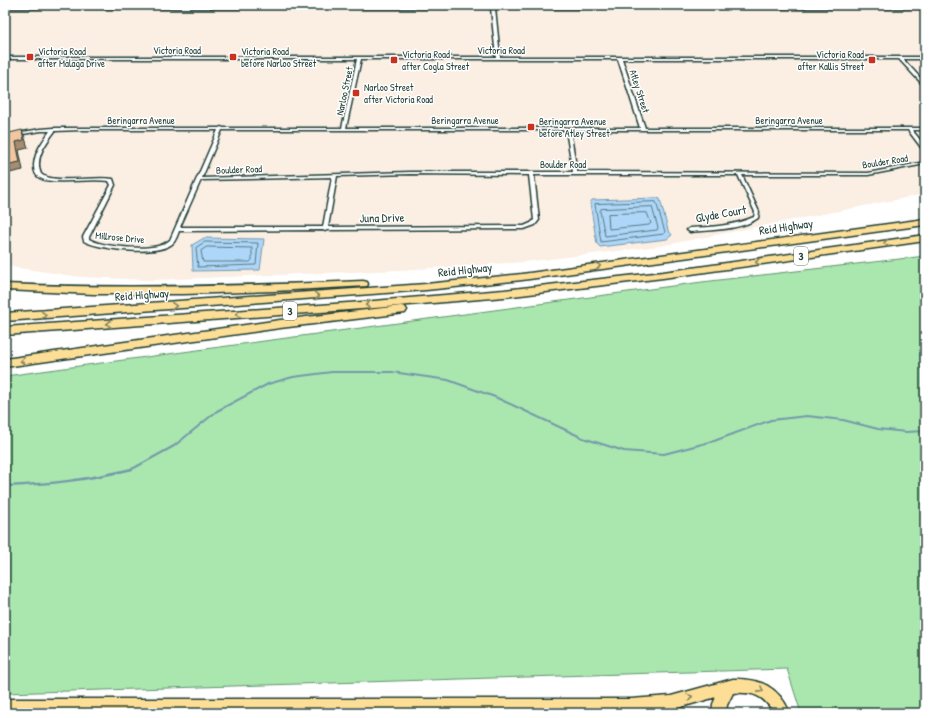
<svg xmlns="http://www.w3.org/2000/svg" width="930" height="718" font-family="'Patrick Hand',sans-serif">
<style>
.built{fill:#fbeee3}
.green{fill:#a9e7ae;stroke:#649271}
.water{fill:#aed6f8;stroke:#7599aa}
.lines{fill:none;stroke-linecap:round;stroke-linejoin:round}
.shore{stroke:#587a82;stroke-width:1}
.stream-far1{stroke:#7599aa;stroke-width:2}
.stream{stroke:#7599aa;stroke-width:2.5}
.street-casing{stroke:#1f3d34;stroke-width:3}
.primary-casing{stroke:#1f3d34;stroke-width:3}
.highway-casing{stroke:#1f3d34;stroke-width:3}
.street{fill:#fff;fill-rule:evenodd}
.primary{fill:#fdde96;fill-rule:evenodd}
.highway{fill:#fdde96;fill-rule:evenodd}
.shaded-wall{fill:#a98b71;stroke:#1f3d34}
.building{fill:#f2c6a1;stroke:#1f3d34}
.oneway{stroke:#838560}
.poi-dot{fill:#c8321e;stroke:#fff;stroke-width:1.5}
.labels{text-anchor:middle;stroke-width:3;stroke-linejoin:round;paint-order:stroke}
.far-street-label{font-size:10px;fill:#1f3d34;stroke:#fff}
.far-poi-label{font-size:10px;fill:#1f3d34;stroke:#fff;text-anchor:start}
.shield{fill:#fff;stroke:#627771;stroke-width:1}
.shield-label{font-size:11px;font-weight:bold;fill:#1f3d34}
.street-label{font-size:12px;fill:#1f3d34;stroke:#fff}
</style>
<rect width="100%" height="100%" fill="#fff"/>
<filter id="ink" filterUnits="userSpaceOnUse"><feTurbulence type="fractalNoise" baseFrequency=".025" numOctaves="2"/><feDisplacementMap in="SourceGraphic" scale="8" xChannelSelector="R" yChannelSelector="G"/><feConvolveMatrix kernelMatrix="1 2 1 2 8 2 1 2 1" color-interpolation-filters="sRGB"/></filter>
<g filter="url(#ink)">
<polygon class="built" points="5,5 925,5 925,194 660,246 524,262 402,270 151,280 81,277 5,266"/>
<polygon class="green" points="925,256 925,713 801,713 787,669 5,693 5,376 702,282"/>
<g class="water">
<polygon points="657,198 660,199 668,230 672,235 667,239 600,247 597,244 590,203 592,200"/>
<polygon points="204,238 264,239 260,270 193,271 192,245"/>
</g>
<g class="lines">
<g class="shore">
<polygon points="656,202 665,232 664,234 601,242 595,204"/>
<polygon points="652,207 658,228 657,230 605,236 600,211 601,209"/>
<polygon points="647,213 651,223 649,225 609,229 608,214"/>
<polygon points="205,242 258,243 256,265 198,267 196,248"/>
<polygon points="207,247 252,248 252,260 250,262 203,262 201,251"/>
</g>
<polyline class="stream-far1" points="128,470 134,468 174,446 217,411 268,384 293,377 332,372 392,372 448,380 495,397 583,438 624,451 664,454 714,441 771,420 807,416 843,420 878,429 906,432 925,431"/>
<path class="stream" d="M5,486C51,484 87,480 132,469"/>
<g class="street-casing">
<path id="street" d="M5,6H925V8H495L500,57H925V59H903L925,83V86H924L899,59H622L645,128H925V130H912L925,146V150H923L908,130H570L577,172L868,173L925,162V164L868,175H742L759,212L758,218C742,230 710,230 690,232L687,230L690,228C712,227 733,226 754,217L755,212L738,175H534L539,220L535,225L524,229L327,230L325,231L323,230L179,231C178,234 176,239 174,242C162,257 99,250 84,241L83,237L111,185L109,181C92,179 73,182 56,181C51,181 45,181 40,178C35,176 34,170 34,165C35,151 43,141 50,131H41L5,137V135L41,129L54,128H219L221,127L223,128H342L357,59H5V57H496L491,8H5ZM361,59H618L640,128H346ZM80,130H218L170,240C166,243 163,245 158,246C143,250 102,247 89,239V237L115,185L113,179C96,176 52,184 41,174C34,158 46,143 55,131ZM222,130H566L573,172H410L202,178ZM410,174L529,175L534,220L531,223L524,226L328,227L337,176ZM332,177L323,227H180L201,180Z"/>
</g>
<g class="primary-casing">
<path id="primary" d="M733,679C760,678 779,687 790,713H774C763,695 754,692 733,693L727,705L726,713H712L713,704L716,697L671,710L633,713H5V699H631L671,696Z"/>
</g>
<g class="highway-casing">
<g id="highway">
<polygon points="925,219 925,225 522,280 426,290 5,321 5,313 426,284 522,274"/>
<polygon points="925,235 925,241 663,278 504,297 362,309 5,335 5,327 362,302 504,290 663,272"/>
<path d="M363,281L367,282L368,284L367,286L274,291L184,294H94L5,290V284C124,289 244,286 363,281Z"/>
<polygon points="401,306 405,307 407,310 405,313 280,328 5,367 5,359 280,320"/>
</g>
</g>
<use href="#street" class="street"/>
<use href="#primary" class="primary"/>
<use href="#highway" class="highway"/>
</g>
<polygon class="shaded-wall" points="22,130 25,138 28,148 19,150 23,170 5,174 5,165"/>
<polygon class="building" points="22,130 24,140 16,142 20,162 5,165 5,134"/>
<defs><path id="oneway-chevron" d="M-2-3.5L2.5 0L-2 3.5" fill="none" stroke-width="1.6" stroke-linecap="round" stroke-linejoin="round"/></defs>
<g class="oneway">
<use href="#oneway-chevron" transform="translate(886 243) rotate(172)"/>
<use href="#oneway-chevron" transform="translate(758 262) rotate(172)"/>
<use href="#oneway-chevron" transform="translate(598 266) rotate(-8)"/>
<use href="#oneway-chevron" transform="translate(317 296) rotate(-4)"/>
<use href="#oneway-chevron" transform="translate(368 305) rotate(176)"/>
<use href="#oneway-chevron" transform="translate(174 306) rotate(-4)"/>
<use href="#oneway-chevron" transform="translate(238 314) rotate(176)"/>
<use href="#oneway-chevron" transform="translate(44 315) rotate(-4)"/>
<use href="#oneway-chevron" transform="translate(109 324) rotate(176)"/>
<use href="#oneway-chevron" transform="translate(23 361) rotate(173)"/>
<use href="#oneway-chevron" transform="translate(761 690) rotate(28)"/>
<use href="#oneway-chevron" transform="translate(690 697) rotate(-16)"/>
</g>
</g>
<g class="poi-dot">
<rect x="26" y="53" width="8" height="8" rx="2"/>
<rect x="229" y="53" width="8" height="8" rx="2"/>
<rect x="390" y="56" width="8" height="8" rx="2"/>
<rect x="868" y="56" width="8" height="8" rx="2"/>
<rect x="352" y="89" width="8" height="8" rx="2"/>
<rect x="527" y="123" width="8" height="8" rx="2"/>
</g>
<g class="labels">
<g class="far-street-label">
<text x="177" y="54">Victoria Road</text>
<text x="501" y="54">Victoria Road</text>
<text transform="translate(344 91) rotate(-78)" y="4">Narloo Street</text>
<text transform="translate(640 91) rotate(72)" y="4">Atley Street</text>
<text x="141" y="124">Beringarra Avenue</text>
<text x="465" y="124">Beringarra Avenue</text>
<text x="789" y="124">Beringarra Avenue</text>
<text transform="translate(885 161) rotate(-9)" y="4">Boulder Road</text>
<text x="563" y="168">Boulder Road</text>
<text transform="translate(239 169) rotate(-2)" y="4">Boulder Road</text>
<text transform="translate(120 237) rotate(5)" y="4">Millrose Drive</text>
</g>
<g class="far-poi-label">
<text x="38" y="55">Victoria Road<tspan x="38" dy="12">after Malaga Drive</tspan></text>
<text x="241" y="55">Victoria Road<tspan x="241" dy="12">before Narloo Street</tspan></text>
<text x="402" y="58">Victoria Road<tspan x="402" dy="12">after Cogla Street</tspan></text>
<text x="864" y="58" text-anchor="end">Victoria Road<tspan x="864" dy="12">after Kallis Street</tspan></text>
<text x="364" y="91">Narloo Street<tspan x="364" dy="12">after Victoria Road</tspan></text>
<text x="539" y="125">Beringarra Avenue<tspan x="539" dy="12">before Atley Street</tspan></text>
</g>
<g class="shield">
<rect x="794" y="247" width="14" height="18" rx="3"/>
<rect x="283" y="302" width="14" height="18" rx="3"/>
</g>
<g class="shield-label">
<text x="801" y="260">3</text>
<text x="290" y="315">3</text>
</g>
<g class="street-label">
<text transform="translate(721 214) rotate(-10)" y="4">Glyde Court</text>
<text transform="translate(382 218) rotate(-1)" y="4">Juna Drive</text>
<text transform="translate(786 227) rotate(-8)" y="4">Reid Highway</text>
<text transform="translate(465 270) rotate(-6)" y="4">Reid Highway</text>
<text transform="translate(142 295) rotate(-4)" y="4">Reid Highway</text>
</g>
</g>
<rect width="930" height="718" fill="none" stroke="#fff" stroke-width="20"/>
<rect x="10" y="10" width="910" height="698" fill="none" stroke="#1f3d34" stroke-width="1.5" filter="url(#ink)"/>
</svg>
